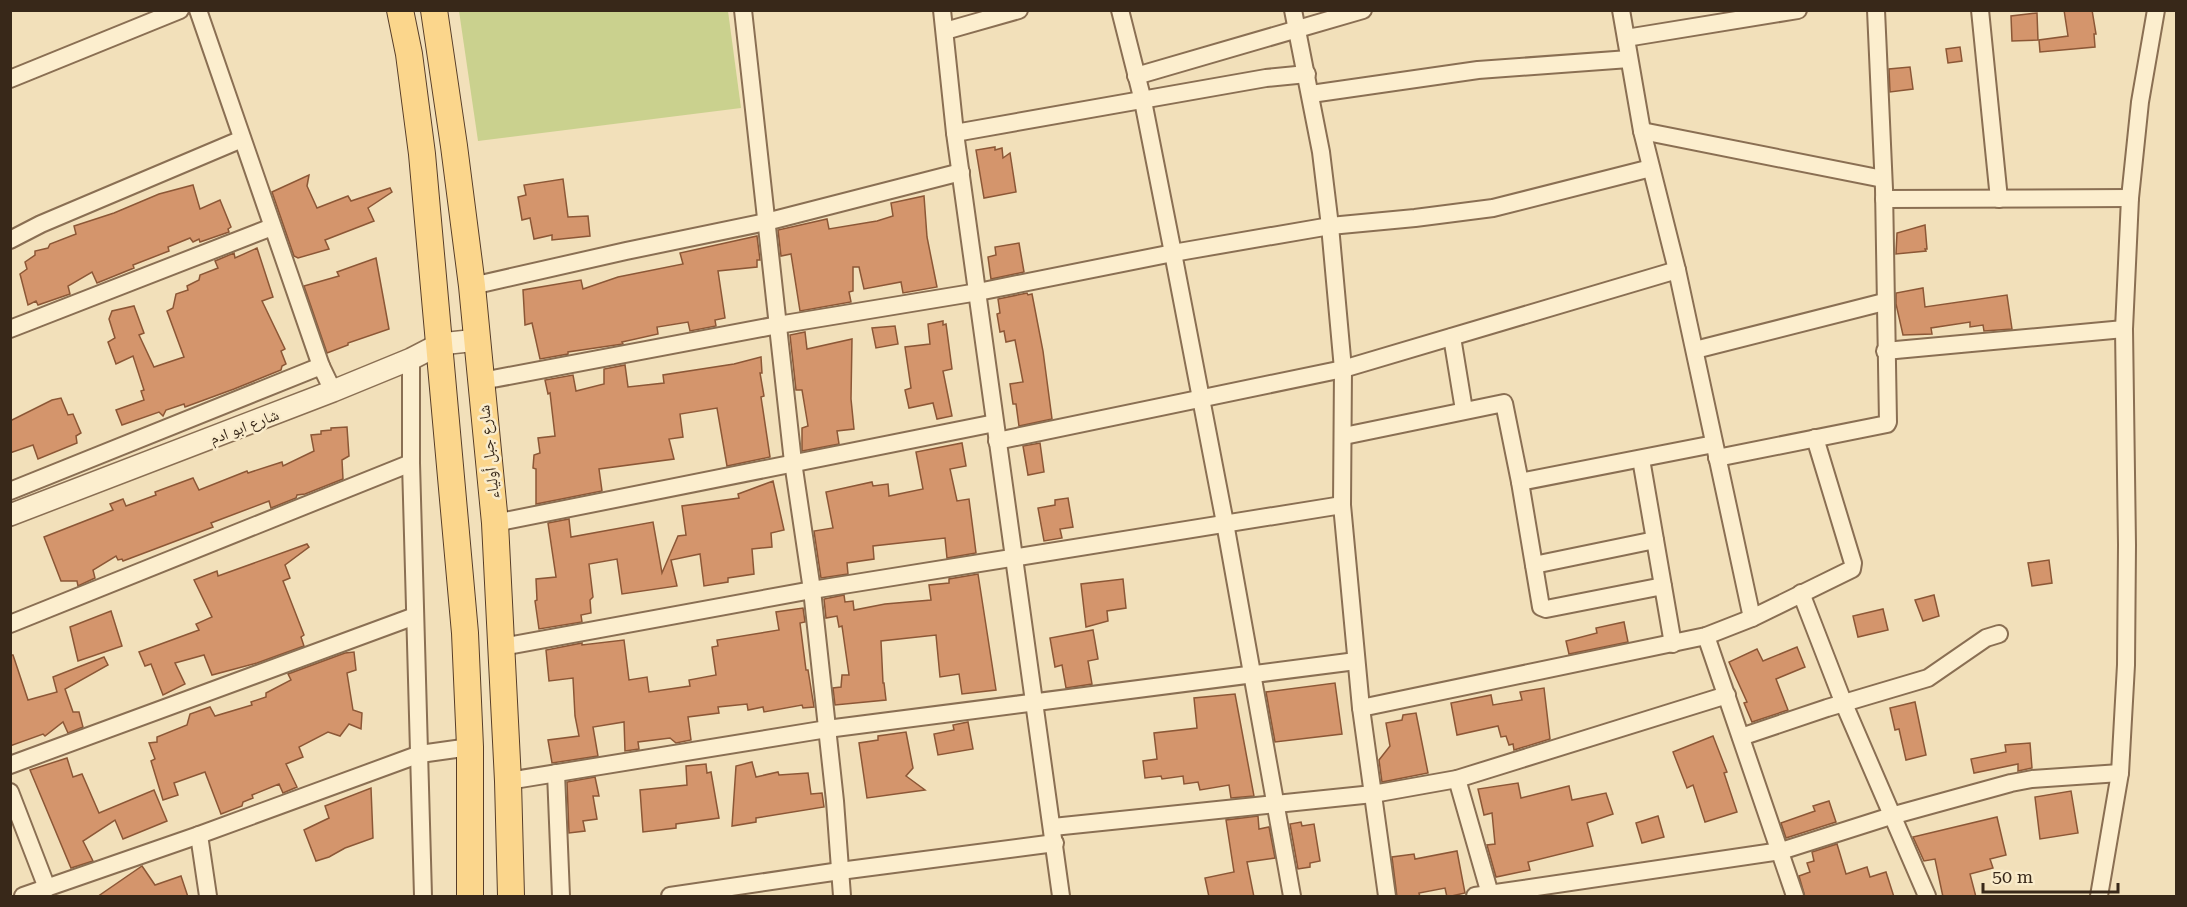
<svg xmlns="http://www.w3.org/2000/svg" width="2187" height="907" font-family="'Roboto Serif','Noto Naskh Arabic',serif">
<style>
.green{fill:#cad18e}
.building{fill:#d4956c;stroke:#8c5736;stroke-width:1.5}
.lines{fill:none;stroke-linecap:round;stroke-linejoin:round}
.minor-casing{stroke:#8a6f53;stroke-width:20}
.tertiary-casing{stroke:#8a6f53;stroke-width:24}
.primary-casing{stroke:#573d28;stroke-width:28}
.minor{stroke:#fceece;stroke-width:16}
.tertiary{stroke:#fceece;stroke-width:21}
.primary{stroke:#fbd68c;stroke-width:26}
.labels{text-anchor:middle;stroke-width:5;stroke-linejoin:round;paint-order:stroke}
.street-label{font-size:16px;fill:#382819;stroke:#f9ebca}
</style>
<rect width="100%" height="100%" fill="#f2e0ba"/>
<polygon class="green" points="459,11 728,11 741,108 478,141"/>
<g class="building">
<polygon points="2064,10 2092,10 2096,34 2094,34 2095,47 2040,52 2039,40 2068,36"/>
<polygon points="2037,13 2038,40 2012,41 2011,16"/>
<polygon points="1960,47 1962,61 1948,63 1946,49"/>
<polygon points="1910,67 1913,89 1890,92 1889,69"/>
<polygon points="995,147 995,150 1002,148 1003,158 1010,153 1016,192 984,198 976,150"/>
<polygon points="309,175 307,186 317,208 348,196 351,201 390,188 392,192 368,208 374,221 325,240 329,249 298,258 294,256 272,192"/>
<polygon points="563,179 568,217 588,216 590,236 552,240 552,235 534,239 530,218 522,220 518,197 526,195 524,185"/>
<polygon points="193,185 200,209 220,200 231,227 228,229 229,232 200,242 199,239 193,242 190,238 168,247 169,251 133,265 134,268 97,283 92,272 68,286 70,294 38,305 36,301 28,305 20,274 27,269 25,262 35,255 35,251 48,248 50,244 76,234 74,226 114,213 159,194"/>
<polygon points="924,196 927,237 937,287 903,293 901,282 864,289 859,267 853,267 853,291 849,292 851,302 800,311 791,254 781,256 778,230 827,219 829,229 877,221 893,216 891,203"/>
<polygon points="1925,225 1927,249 1925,249 1926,251 1896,254 1897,233"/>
<polygon points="757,236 760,260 757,260 757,267 718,271 725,318 715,320 716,326 690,331 688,322 657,327 658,334 622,342 623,344 568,352 568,354 540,359 532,323 525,325 523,290 581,280 583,289 618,277 683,264 680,253"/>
<polygon points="1019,243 1024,272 991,279 988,257 996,255 995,247"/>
<polygon points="257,248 273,297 262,301 285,349 281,351 286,364 282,366 281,370 234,389 185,407 184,404 166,410 163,416 159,412 122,425 116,410 144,400 141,391 144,390 133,356 116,364 108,342 115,338 109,319 112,311 134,306 144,333 139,335 154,367 184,357 167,311 173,308 176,294 188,290 187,286 199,280 200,275 218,268 215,261 234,253 235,258"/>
<polygon points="376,258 389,329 348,343 348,345 327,353 304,286 339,276 337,272"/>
<polygon points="1923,288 1925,307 2007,295 2012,329 1984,331 1983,325 1970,327 1970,322 1931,328 1932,334 1903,335 1896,304 1896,293"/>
<polygon points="1027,293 1028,295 1032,294 1043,351 1052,419 1019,426 1016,404 1013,404 1010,384 1023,382 1015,340 1006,342 1004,331 1000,332 997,314 1000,313 998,299"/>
<polygon points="943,321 943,325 946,324 952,369 943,371 952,416 937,419 933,403 909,408 905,390 911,388 905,347 930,344 928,324"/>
<polygon points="895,326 898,344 876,348 872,328"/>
<polygon points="805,332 807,349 852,339 851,399 854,429 837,431 839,444 802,451 802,428 808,426 802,390 796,390 790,335"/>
<polygon points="761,357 762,373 760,373 764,396 761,397 770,457 727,466 717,408 680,414 683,437 669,439 674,459 599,469 602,491 536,504 536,469 533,468 534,455 540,453 538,438 555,436 550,393 548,394 545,380 573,375 576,391 604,384 604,369 625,365 628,387 664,383 663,375 734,364"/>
<polygon points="61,398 68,415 73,414 81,433 76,436 77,443 38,459 33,445 10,453 10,421 52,400"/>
<polygon points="347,427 349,456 342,460 343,479 305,494 297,495 296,498 271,508 269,501 211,523 213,527 123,561 122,559 118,560 116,556 93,570 95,578 78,586 77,581 61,581 44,537 113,510 110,504 123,499 126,506 156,495 155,492 193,478 199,490 247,471 248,473 282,462 283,466 314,451 311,435 321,434 321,431 331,430 331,428"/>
<polygon points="962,443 966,466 950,469 957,501 969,499 976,553 947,558 945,538 873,546 874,559 847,563 848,574 821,578 814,531 833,528 826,492 872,482 873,486 888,484 889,496 923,489 916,452"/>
<polygon points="1040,443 1044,472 1028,475 1023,446"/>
<polygon points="773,481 784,530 771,533 772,547 752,549 754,574 728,578 728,582 704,586 700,554 671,560 677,586 622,594 617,559 589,564 593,597 590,600 591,613 581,615 582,622 539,629 535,601 537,600 536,579 556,577 548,523 569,519 571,537 653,522 662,573 678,536 686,535 682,506 739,498 738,494"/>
<polygon points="1068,498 1073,527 1060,529 1062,538 1044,541 1038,508 1055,505 1055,500"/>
<polygon points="307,544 309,547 285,565 290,578 283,581 304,635 301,637 304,646 257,663 212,675 204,655 175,663 185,684 163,695 151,664 145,666 139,652 199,630 196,624 212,617 194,580 217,571 218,576"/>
<polygon points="2049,560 2052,583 2032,586 2028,563"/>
<polygon points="978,574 996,690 962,694 959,674 940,677 936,635 881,641 883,683 884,683 886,700 835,705 833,688 841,687 842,675 849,675 842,626 839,627 837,616 826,618 824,599 844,595 845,602 853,601 854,610 885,604 931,600 929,585 949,583 949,579"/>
<polygon points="1123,579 1126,608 1107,611 1108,621 1086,627 1081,584"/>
<polygon points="1934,595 1939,616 1923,621 1915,600"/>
<polygon points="803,608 805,622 800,623 806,670 808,670 814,707 803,708 802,705 764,712 763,707 748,710 747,704 718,707 719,713 688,717 691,740 676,743 670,738 638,742 639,749 625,751 624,722 593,727 598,756 552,763 548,740 579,736 575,716 573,678 549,681 546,650 582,643 582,645 624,640 629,680 647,677 649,692 690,686 689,680 716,675 712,647 718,646 717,640 779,630 776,612"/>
<polygon points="1883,609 1888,630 1858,637 1853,616"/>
<polygon points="111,611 122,646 78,661 70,627"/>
<polygon points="1624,622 1628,642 1569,654 1566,641 1597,633 1596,628"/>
<polygon points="1093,630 1098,659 1088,661 1092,684 1066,688 1062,665 1055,667 1050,638"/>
<polygon points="1797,647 1805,667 1776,679 1788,710 1752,722 1744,703 1747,702 1729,662 1757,649 1763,661"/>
<polygon points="354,652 356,670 347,673 353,710 362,713 361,729 349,724 340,736 328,732 299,747 303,757 286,764 297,787 283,793 279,784 252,795 253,798 243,802 242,806 221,814 205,772 174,783 178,795 163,800 151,761 155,759 149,743 157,742 157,737 187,725 190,714 210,707 215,716 252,705 251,702 266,697 266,693 291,680 288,674 345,653"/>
<polygon points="10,655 13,655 28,700 57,692 53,677 104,657 108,665 65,689 73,712 79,712 83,727 68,733 63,722 45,736 43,734 10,746"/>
<polygon points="1335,683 1342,734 1275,742 1266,692"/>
<polygon points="1544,688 1550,739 1514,750 1513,744 1509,745 1506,736 1501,737 1498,726 1457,735 1451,703 1491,695 1493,705 1522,700 1520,692"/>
<polygon points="1235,694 1254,796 1231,798 1229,785 1200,790 1198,782 1184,784 1183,776 1162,779 1161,776 1145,778 1143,761 1157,759 1154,733 1197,728 1194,698"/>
<polygon points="1915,702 1926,755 1906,760 1899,729 1895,730 1890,708"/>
<polygon points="1416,713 1428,773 1382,782 1379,760 1390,746 1386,723 1402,720 1403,715"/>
<polygon points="968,722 973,749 938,755 934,734 954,730 953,725"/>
<polygon points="906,732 913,768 906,776 925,790 867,798 859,743 878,740 878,736"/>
<polygon points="1713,736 1727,772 1724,773 1737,812 1705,822 1693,785 1687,788 1673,752"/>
<polygon points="2030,743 2032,768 2018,771 2018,764 1974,773 1971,759 2006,752 2005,745"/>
<polygon points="67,758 73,777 82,774 99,813 154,790 167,821 123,839 115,820 83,841 93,861 71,868 30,770"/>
<polygon points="752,762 756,777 778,772 779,775 808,773 811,794 822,793 824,807 756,818 756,822 732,826 736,766"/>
<polygon points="706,764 707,773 711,772 719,818 676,824 676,828 643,832 640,790 687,785 686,766"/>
<polygon points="595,777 599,796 593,796 597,819 583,821 585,831 569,833 567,782"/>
<polygon points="1518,783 1521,798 1569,786 1572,800 1606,793 1613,814 1587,823 1593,846 1528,862 1530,870 1496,877 1487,845 1495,844 1492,813 1484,815 1478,789"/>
<polygon points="371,788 373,838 345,848 329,857 316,861 304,830 329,818 325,806"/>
<polygon points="2071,791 2078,833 2040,839 2035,797"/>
<polygon points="1829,801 1836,822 1786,838 1781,823 1815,811 1813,806"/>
<polygon points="1258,816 1259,829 1269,827 1275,858 1247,862 1254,897 1209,897 1205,878 1234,872 1226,820"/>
<polygon points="1658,816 1664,837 1642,843 1636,823"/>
<polygon points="1997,817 2006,855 1990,859 1993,868 1970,874 1976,897 1943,897 1935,859 1924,861 1913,837"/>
<polygon points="1301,822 1302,826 1314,824 1320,861 1310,863 1310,867 1298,869 1290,824"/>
<polygon points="1837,844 1846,874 1867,867 1870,877 1886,872 1894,897 1805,897 1799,876 1810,872 1807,863 1814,861 1812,852"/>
<polygon points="1457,851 1465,893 1447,897 1445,888 1419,893 1420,897 1397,897 1392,857 1414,854 1415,859"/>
<polygon points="142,866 155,885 181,876 188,897 97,897"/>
</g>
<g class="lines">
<g class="minor-casing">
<g id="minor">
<polyline points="198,10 321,366 333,391"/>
<polyline points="743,10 793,462 812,590 835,801 842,896"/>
<polyline points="942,10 955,133 1061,896"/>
<polyline points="1120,10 1143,101 1173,253 1225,523 1292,896"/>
<polyline points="1293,10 1321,152 1330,226 1343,369 1342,505 1361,708 1387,896"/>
<polyline points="1621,10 1642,131 1677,270 1752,618"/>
<polyline points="1980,10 1999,199"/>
<polyline points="945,31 1019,10"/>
<polyline points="1626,38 1798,10"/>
<polyline points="1136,76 1363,10"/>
<polyline points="10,79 180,10"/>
<polyline points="1311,94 1478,70 1629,59"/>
<polyline points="1642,131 1883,179"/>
<polyline points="955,133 1266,78 1307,74"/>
<polyline points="1884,199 2130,198"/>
<polyline points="10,240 41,224 242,139"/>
<polyline points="472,286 626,251 766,222 961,172"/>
<polyline points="10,329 272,227"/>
<polyline points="1452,337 1464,410"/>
<polyline points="1695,350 1884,302"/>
<polyline points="1885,351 2124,329"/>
<polyline points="411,359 411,463 423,896"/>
<polyline points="482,381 778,325 978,292 1173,253 1330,226 1415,218 1493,208 1651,168"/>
<polyline points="1344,436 1504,403 1520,482 1541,607 1546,609 1663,586 1673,644"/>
<polyline points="997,441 1343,369 1677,270"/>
<polyline points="1717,458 1887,424 1888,422 1884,189 1876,10"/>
<polyline points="1641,459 1663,586"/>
<polyline points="1520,482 1714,444"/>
<polyline points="10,491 321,366"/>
<polyline points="495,523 995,423"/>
<polyline points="1534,565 1655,540"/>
<polyline points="1801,593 1844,704 1927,896"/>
<polyline points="10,624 411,463"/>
<polyline points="1706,636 1795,896"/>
<polyline points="502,647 812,590 1342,505"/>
<polyline points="1361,708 1706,636 1752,618 1848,571 1852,569 1853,563 1815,438"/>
<polyline points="1741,737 1827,708 1928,678 1986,638 1999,634"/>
<polyline points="10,765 415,616"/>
<polyline points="556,773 561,896"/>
<polyline points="1457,779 1490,894"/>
<polyline points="508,781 827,729 1356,661"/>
<polyline points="10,792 47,888"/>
<polyline points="1053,827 1373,794 1457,779 1727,695"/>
<polyline points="199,835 208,896"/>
<polyline points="23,896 199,835 420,754 470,747"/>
<polyline points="670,896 840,871 1055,843"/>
<polyline points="1475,896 1781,851 1891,816 2011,783 2032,779 2120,773"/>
<polyline points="2099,896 2120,773 2126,665 2127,545 2124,329 2130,198 2140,102 2156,10"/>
</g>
</g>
<g class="tertiary-casing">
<polyline id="tertiary" points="10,515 333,391 411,359 440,344 478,340"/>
</g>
<g class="primary-casing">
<g id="primary">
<polyline points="400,10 409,54 422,154 465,633 470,747 470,896"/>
<polyline points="434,10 454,146 472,286 495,523 508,781 511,896"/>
</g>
</g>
<use href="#minor" class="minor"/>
<use href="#tertiary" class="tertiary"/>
<use href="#primary" class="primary"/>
</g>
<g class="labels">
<g class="street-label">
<text transform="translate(244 426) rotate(-21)" y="6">شارع ابو ادم</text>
<text transform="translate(488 452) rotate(-96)" y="6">شارع جبل أولياء</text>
</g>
</g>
<rect width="2187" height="907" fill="none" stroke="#382819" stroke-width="24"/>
<path d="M1983 883v9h135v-9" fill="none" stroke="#382819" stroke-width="3"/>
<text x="1992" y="883" font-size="18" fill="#382819" stroke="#f9ebca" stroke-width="4.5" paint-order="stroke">50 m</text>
</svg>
